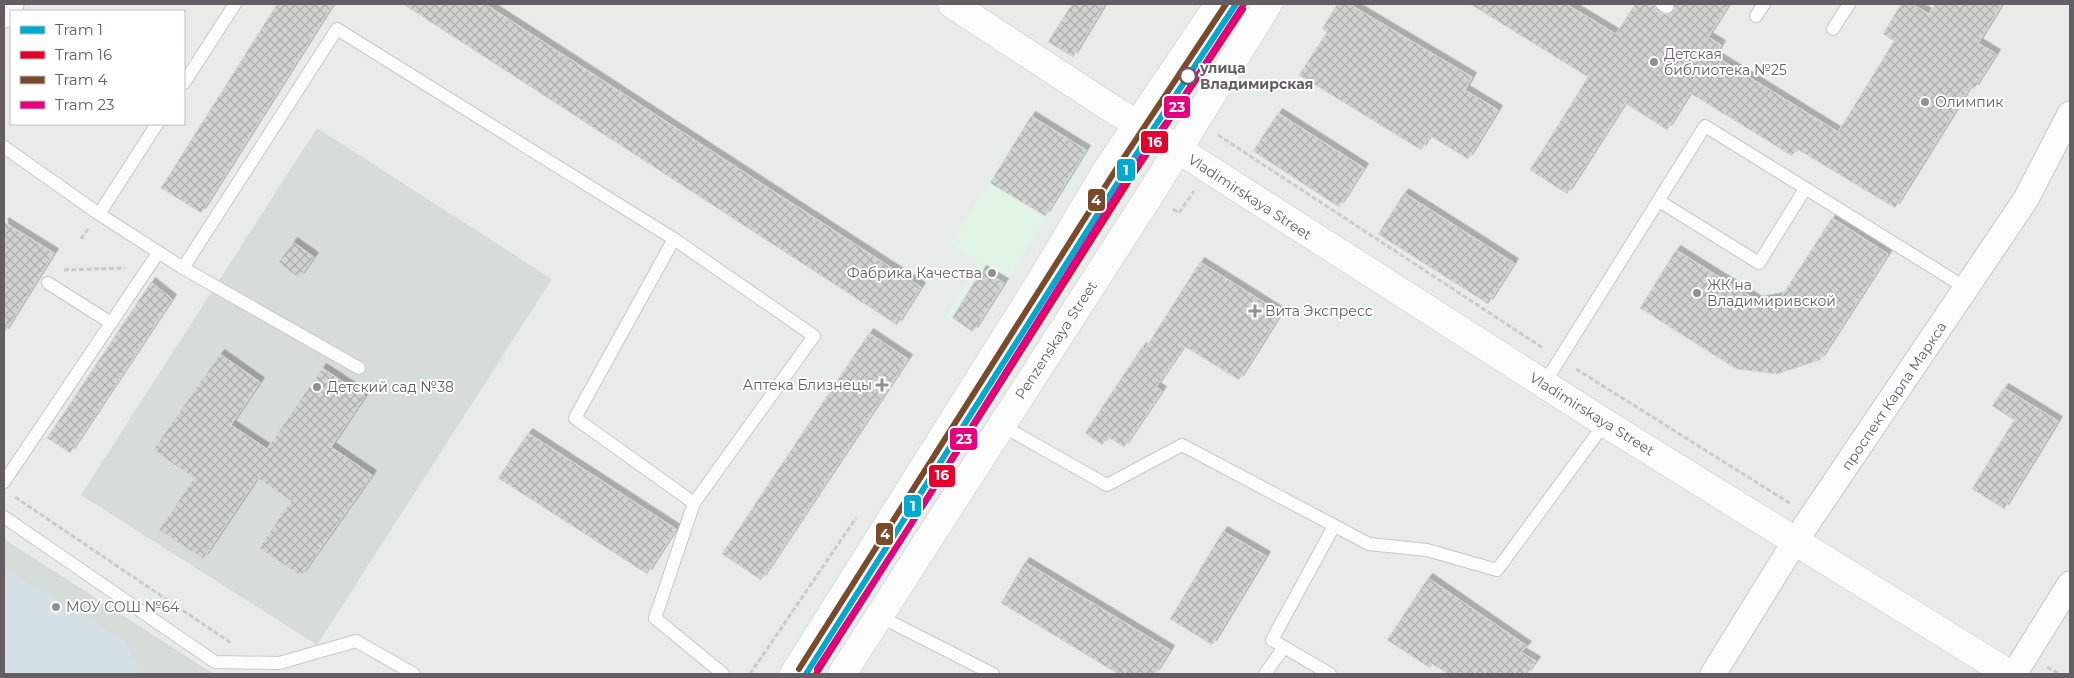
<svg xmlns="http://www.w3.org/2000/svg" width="2074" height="678" font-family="Montserrat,sans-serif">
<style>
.commercial{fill:#e2f4e5}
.education{fill:#d6dcd7}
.garden{fill:#d4e0e5}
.building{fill:url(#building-cross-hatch);stroke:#d6dbd7;filter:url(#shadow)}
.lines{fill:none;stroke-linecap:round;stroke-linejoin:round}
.lane-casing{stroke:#c8c8c8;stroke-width:14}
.street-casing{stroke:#c8c8c8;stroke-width:27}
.secondary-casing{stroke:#cac9ca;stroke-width:29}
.path{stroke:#cbcbce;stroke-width:3;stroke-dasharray:5 2.5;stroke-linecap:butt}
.lane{stroke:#fbfcfc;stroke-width:12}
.street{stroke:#fbfcfc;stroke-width:25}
.secondary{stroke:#fbfcfc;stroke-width:28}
.tram-1-casing{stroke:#fff;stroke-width:10}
.tram-2-casing{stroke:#fff;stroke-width:10}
.tram-3-casing{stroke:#fff;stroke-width:10}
.tram-4-casing{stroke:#fff;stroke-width:10}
.tram-1{stroke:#00a9ce;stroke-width:6}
.tram-2{stroke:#e4002b;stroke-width:6}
.tram-3{stroke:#7a4b2a;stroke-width:6}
.tram-4{stroke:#e5007d;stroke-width:6}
.poi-dot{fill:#928f92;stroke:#fff;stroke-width:2}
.stop-dot{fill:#fff;stroke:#645d64;stroke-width:2.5}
.labels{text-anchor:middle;stroke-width:4;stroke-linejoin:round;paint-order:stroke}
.poi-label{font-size:14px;fill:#645d64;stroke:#fff;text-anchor:start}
.stop-label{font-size:14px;font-weight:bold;fill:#645d64;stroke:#fff;text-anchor:start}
.street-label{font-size:14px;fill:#645d64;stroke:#fff}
.line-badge{stroke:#fff;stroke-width:2}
.badge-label{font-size:14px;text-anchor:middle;font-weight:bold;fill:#fff}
</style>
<defs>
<pattern id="building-cross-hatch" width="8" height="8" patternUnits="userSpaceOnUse" patternTransform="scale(1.25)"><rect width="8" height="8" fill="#d0d3d0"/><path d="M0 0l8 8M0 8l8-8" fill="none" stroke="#acaeac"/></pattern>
<filter id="shadow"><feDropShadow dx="4.5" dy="-4.5" stdDeviation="0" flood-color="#0004"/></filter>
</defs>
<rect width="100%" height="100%" fill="#e7ece8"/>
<polygon class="commercial" points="1030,115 1089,151 973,333 946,317 979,262 951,244"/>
<g class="education">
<polygon points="317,128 552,279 317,645 81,495"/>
<polygon points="4,539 214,674 4,674"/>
</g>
<polygon class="garden" points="4,568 125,641 137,662 137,674 4,674"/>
<g class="building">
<polygon points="277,4 333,4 201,213 161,188"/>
<polygon points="403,4 485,4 921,287 897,325"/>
<polygon points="1072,4 1105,4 1073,57 1048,42"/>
<polygon points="1337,4 1349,4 1472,77 1465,90 1498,110 1468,159 1430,136 1421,150 1299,75 1327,32 1322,29"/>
<polygon points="1470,4 1566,4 1616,34 1635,4 1654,4 1657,11 1667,15 1674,12 1674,4 1729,4 1708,37 1721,45 1715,56 1838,132 1894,41 1883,34 1901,4 1912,4 1929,14 1935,4 2002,4 1978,43 1996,54 1974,89 1970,87 1895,208 1797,149 1792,156 1690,93 1667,130 1625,103 1567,194 1530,170 1588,77"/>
<polygon points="1278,113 1364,168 1339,207 1253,151"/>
<polygon points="1031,116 1086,150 1045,216 990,183"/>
<polygon points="1404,193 1514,263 1488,304 1378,234"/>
<polygon points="1832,218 1888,254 1820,360 1777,374 1736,369 1640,308 1676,250 1758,301 1781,297"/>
<polygon points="4,222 54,253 4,333"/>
<polygon points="293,242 314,257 299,278 278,263"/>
<polygon points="1200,262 1281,313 1239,380 1184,346 1156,387 1162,391 1124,447 1108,437 1102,445 1085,433 1142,347 1145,349"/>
<polygon points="982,270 1004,283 973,332 952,318"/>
<polygon points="151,282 172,299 70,453 47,438"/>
<polygon points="869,333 908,359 761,580 722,554"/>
<polygon points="220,354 260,382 231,425 267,449 322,368 365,396 331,447 372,475 301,576 259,548 291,501 257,478 203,559 159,530 194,478 153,450"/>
<polygon points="2004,388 2058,421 2004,509 1972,489 2014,420 1992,406"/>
<polygon points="528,433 676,529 647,574 498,478"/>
<polygon points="1223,531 1266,556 1212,645 1170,619"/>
<polygon points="1025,562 1170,650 1155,674 1118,674 1001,603"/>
<polygon points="1428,578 1527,646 1521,652 1536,661 1527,674 1448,674 1432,664 1430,668 1387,640"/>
</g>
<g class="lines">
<g class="lane-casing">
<g id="lane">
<polyline points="1662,4 1667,7"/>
<polyline points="1756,16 1764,4"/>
<polyline points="1833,29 1849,4"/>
<polyline points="184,83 235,4"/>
<polyline points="4,147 99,214 183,268 337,29 674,239 814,336 694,503 655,618 723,674"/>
<polyline points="1659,201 1759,263 1805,189"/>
<polyline points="99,214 157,124"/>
<polyline points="674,239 575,418 694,503"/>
<polyline points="183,268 359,368"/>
<polyline points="48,283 111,323"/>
<polyline points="1544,384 1705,126 1966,288"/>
<polyline points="1001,425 1107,485 1182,445 1369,544 1427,550 1497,570 1605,423"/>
<polyline points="4,482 158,253"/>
<polyline points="4,517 215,662 279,663 356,641 414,674"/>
<polyline points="879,616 993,674"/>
<polyline points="1265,674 1284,647"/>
<polyline points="1330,674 1272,640 1334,526"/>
</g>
</g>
<g class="street-casing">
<g id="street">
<polyline points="4,15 11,4"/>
<polyline points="1713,674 1796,540 2026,199 2070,114"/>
<polyline points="2014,674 2070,584"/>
</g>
</g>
<g class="secondary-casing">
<g id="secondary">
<polyline points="952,4 1117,112 1151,132 1605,423 2009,674"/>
<polyline points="794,674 1042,279 1108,168 1219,4"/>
<polyline points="842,674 1151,193 1268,4"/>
</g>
</g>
<g class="path">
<polyline points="1218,135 1543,348"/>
<polyline points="1173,209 1179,213 1194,191"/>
<polyline points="81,239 88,229"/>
<polyline points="64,270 125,268"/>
<polyline points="1576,369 1791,504"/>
<polyline points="15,497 231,643"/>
<polyline points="2047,667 2060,674"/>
<polyline points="750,674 856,518"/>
</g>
<use href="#lane" class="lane"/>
<use href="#street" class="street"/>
<use href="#secondary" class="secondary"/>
<g class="tram-1-casing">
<polyline id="tram-1" points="806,674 1122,176 1236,4"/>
</g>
<g class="tram-2-casing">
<polyline id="tram-2" points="816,674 1129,181 1243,9"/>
</g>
<g class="tram-3-casing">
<polyline id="tram-3" points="799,669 1115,171 1226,4"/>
</g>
<g class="tram-4-casing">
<polyline id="tram-4" points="817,669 904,535 1127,178 1175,110 1244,4"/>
</g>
<use href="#tram-1" class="tram-1"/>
<use href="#tram-2" class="tram-2"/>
<use href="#tram-3" class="tram-3"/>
<use href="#tram-4" class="tram-4"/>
</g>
<g class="poi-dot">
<circle cx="1654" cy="62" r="5"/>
<circle cx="1925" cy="102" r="5"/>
<circle cx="992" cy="273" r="5"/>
<circle cx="1697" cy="293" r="5"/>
<path d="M1252.5 303.5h5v5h5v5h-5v5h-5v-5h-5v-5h5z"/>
<path d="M879.5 377.5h5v5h5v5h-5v5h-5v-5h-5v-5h5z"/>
<circle cx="317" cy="387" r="5"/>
<circle cx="56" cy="607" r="5"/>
</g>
<circle class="stop-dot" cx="1188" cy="76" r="8"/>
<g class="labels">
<g class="poi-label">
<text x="1664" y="59">Детская<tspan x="1664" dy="16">библиотека №25</tspan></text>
<text x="1935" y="107">Олимпик</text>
<text x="982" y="278" text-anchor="end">Фабрика Качества</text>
<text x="1707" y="290">ЖК на<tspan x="1707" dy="16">Владимиривской</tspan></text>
<text x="1265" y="316">Вита Экспресс</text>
<text x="872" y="390" text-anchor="end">Аптека Близнецы</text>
<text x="327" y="392">Детский сад №38</text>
<text x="66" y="612">МОУ СОШ №64</text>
</g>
<g class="stop-label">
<text x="1200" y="73">улица<tspan x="1200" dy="16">Владимирская</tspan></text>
</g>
<g class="street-label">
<text transform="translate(1250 197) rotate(33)" y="5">Vladimirskaya Street</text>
<text transform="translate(1056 340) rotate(-57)" y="5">Penzenskaya Street</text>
<text transform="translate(1894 396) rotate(-56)" y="5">проспект Карла Маркса</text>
<text transform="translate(1592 414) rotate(32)" y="5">Vladimirskaya Street</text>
</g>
</g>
<g class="line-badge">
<rect x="1163" y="95" width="28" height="24" rx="5" fill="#e5007d"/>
<rect x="1140" y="130" width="29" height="24" rx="5" fill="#e4002b"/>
<rect x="1116" y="158" width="20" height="24" rx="5" fill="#00a9ce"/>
<rect x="1087" y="188" width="19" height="24" rx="5" fill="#7a4b2a"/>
<rect x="949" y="427" width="29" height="24" rx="5" fill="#e5007d"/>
<rect x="928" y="464" width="28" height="24" rx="5" fill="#e4002b"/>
<rect x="903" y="494" width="19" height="24" rx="5" fill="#00a9ce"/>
<rect x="875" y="522" width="19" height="24" rx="5" fill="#7a4b2a"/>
</g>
<g class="badge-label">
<text x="1177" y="112">23</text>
<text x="1155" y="147">16</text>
<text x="1126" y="175">1</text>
<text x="1096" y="205">4</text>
<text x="964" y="444">23</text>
<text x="942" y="480">16</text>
<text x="913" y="511">1</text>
<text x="885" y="539">4</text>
</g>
<rect width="2074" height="678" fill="none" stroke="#645d64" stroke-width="10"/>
<rect x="10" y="10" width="175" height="115" fill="#ffffff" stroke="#c1bec1"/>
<rect x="20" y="26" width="25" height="8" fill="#00a9ce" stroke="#c1bec1"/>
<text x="55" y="35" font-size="15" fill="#645d64">Tram 1</text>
<rect x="20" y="51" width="25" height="8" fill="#e4002b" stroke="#c1bec1"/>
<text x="55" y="60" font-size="15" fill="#645d64">Tram 16</text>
<rect x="20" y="76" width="25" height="8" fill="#7a4b2a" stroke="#c1bec1"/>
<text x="55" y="85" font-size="15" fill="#645d64">Tram 4</text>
<rect x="20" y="101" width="25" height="8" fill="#e5007d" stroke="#c1bec1"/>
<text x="55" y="110" font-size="15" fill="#645d64">Tram 23</text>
</svg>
